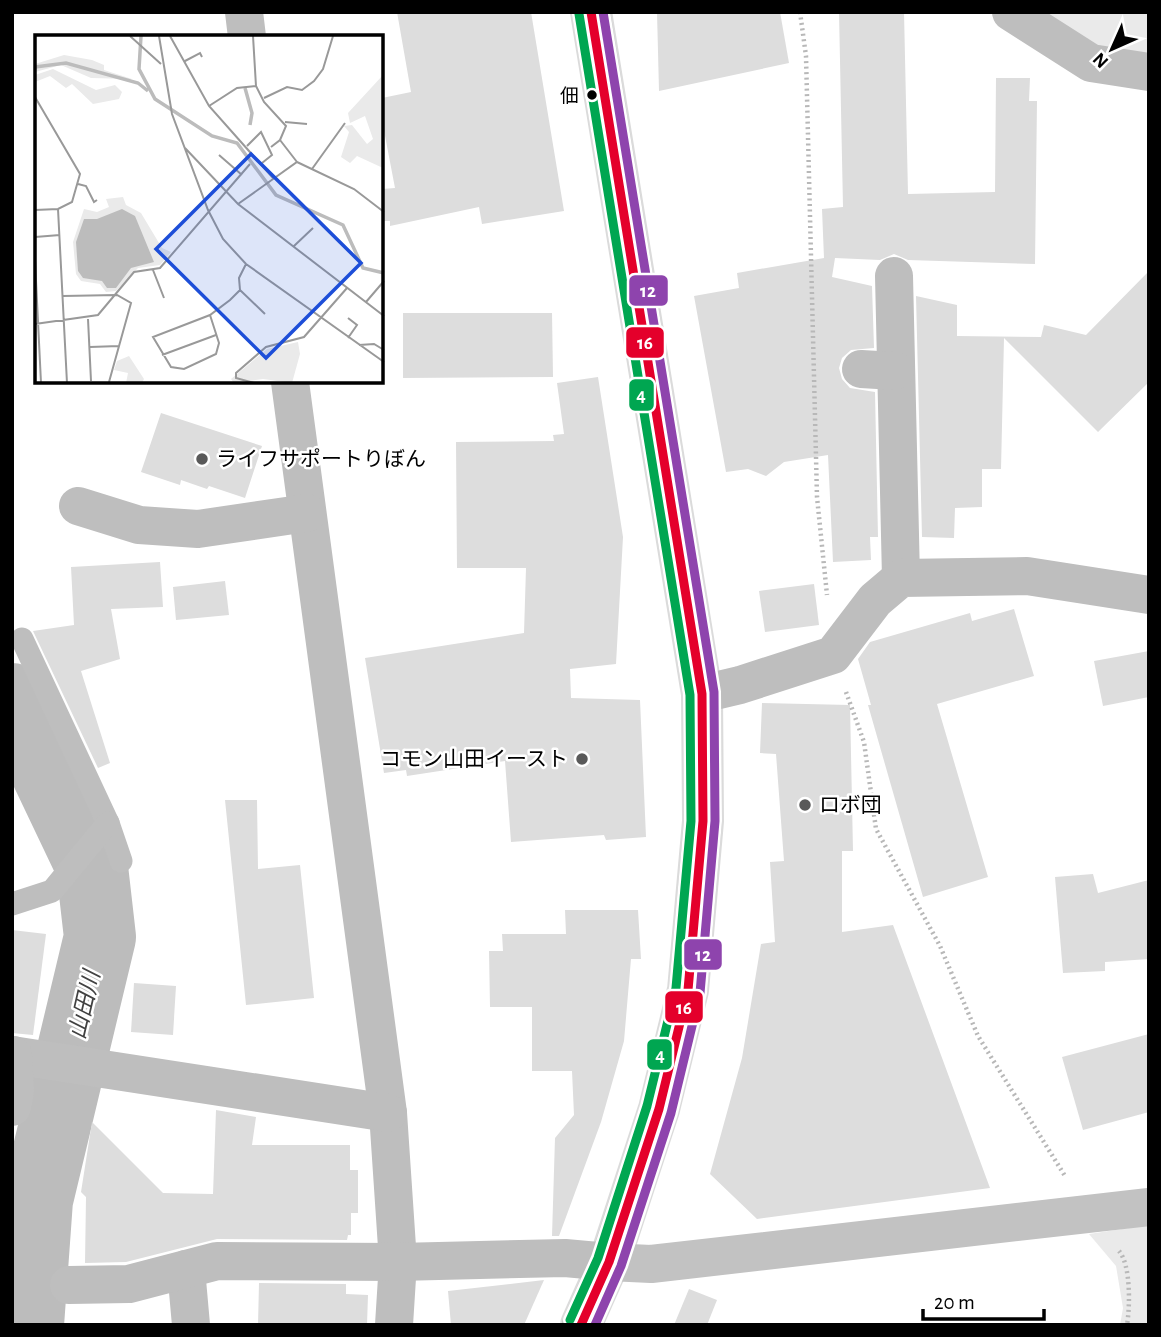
<svg xmlns="http://www.w3.org/2000/svg" width="1161" height="1337" font-family="'Alegreya Sans','Noto Sans JP',sans-serif">
<style>
.green{fill:#eaeaea}
.lines{fill:none;stroke-linecap:round;stroke-linejoin:round}
.river{stroke:#bcbcbc;stroke-width:72}
.building{fill:#ddd}
.primary-casing{stroke:#dbdbdb;stroke-width:42}
.path{stroke:#b8b8b8;stroke-width:4.5;stroke-dasharray:2 3.5;stroke-linecap:butt}
.lane{stroke:#bebebe;stroke-width:23}
.street{stroke:#bebebe;stroke-width:38}
.secondary{stroke:#c2c2c2;stroke-width:38}
.primary{stroke:#bdbdbd;stroke-width:38}
.bus-1-casing{stroke:#fff;stroke-width:14}
.bus-2-casing{stroke:#fff;stroke-width:14}
.bus-3-casing{stroke:#fff;stroke-width:14}
.bus-1{stroke:#e4002b;stroke-width:9}
.bus-2{stroke:#8e44ad;stroke-width:9}
.bus-3{stroke:#00a651;stroke-width:9}
.bus-dot{fill:#000;stroke:#fff;stroke-width:2.5}
.poi-dot{fill:#595959;stroke:#fff;stroke-width:2.5}
.labels{text-anchor:middle;stroke-width:5;stroke-linejoin:round;paint-order:stroke}
.bus-label{font-size:19px;fill:#000;stroke:#fff;text-anchor:end}
.poi-label{font-size:21px;fill:#000;stroke:#fff;text-anchor:start}
.water-label{font-size:23px;font-style:italic;fill:#414141;stroke:#fff}
.inset-river{fill:none;stroke:#bcbcbc;stroke-width:3.5}
.inset-road{fill:none;stroke:#999;stroke-width:2}
.view{fill:#1d4ed8;fill-opacity:0.15;stroke:#1d4ed8;stroke-width:3.5}
.inset-edge{fill:none;stroke:#000;stroke-width:3.5}
.line-badge{stroke:#fff;stroke-width:2.5}
.badge-label{font-size:19px;text-anchor:middle;font-weight:bold;fill:#fff}
</style>
<rect width="100%" height="100%" fill="#fff"/>
<g class="green">
<polygon points="1034,12 1149,12 1149,58 1097,50"/>
<polygon points="1149,1225 1149,1325 1120,1325 1123,1308 1116,1266 1089,1234"/>
</g>
<g class="lines">
<polyline class="river" points="12,699 92,867 100,937 37,1200 28,1325"/>
</g>
<g class="building">
<polygon points="397,12 531,12 564,211 482,224 479,207 390,226 390,221 382,221 382,189 395,188 382,120 382,98 411,92"/>
<polygon points="657,12 780,12 789,63 659,91"/>
<polygon points="839,12 904,12 908,194 995,192 996,78 1030,78 1029,101 1037,101 1035,264 908,260 894,254 880,260 835,258 832,277 872,286 874,348 851,350 842,358 839,368 842,379 850,388 875,392 878,537 870,537 871,560 833,562 828,455 784,462 766,476 748,469 726,472 694,296 739,288 737,273 824,258 822,209 843,207"/>
<polygon points="1149,271 1149,382 1098,432 1004,338 1001,469 982,469 982,507 955,508 954,538 922,537 916,296 957,305 957,336 1041,337 1044,325 1086,335"/>
<polygon points="403,313 552,313 553,377 403,378"/>
<polygon points="598,377 623,537 616,664 570,669 571,698 640,700 646,837 606,840 604,835 511,842 505,761 407,776 406,770 384,773 365,658 524,633 526,568 457,568 456,442 554,441 553,435 564,434 557,383"/>
<polygon points="161,413 262,446 245,498 209,486 207,489 181,480 180,485 141,472"/>
<polygon points="160,562 163,607 111,609 120,659 81,671 110,763 98,768 33,631 74,625 71,567"/>
<polygon points="225,581 229,615 176,620 173,587"/>
<polygon points="814,584 819,625 765,632 759,591"/>
<polygon points="1014,609 1034,676 937,704 988,877 923,897 868,705 871,705 858,659 870,642 970,613 972,621"/>
<polygon points="1149,651 1149,697 1103,706 1094,661"/>
<polygon points="762,703 850,705 853,851 842,851 842,932 893,925 990,1188 757,1219 710,1174 742,1058 761,944 775,942 770,862 784,861 776,754 760,753"/>
<polygon points="225,800 257,800 258,869 300,865 314,998 246,1005"/>
<polygon points="1093,874 1098,893 1149,880 1149,959 1105,962 1105,971 1063,973 1055,877"/>
<polygon points="565,910 638,910 641,959 631,959 624,1041 601,1122 559,1236 552,1236 555,1138 574,1115 572,1071 532,1071 532,1007 490,1007 489,951 503,951 502,934 566,934"/>
<polygon points="12,930 46,934 33,1035 12,1033"/>
<polygon points="134,983 176,986 173,1035 131,1032"/>
<polygon points="1149,1034 1149,1112 1083,1130 1062,1057"/>
<polygon points="216,1110 256,1117 252,1145 350,1145 350,1170 358,1170 358,1213 351,1213 351,1235 348,1235 347,1240 217,1239 126,1262 85,1263 86,1197 81,1192 92,1122 163,1193 213,1194"/>
<polygon points="544,1280 524,1325 451,1325 448,1291"/>
<polygon points="259,1283 346,1284 346,1294 368,1295 367,1325 258,1325"/>
<polygon points="689,1289 717,1300 707,1325 674,1325"/>
</g>
<g class="lines">
<g class="primary-casing">
<polyline id="primary" points="581,1325 609,1262 659,1109 688,990 703,821 702,694 591,12"/>
</g>
<g class="path">
<polyline points="800,12 806,56 817,497 827,595"/>
<polyline points="846,692 864,742 876,829 940,946 978,1036 1065,1176"/>
<path d="M1119,1251C1131,1265 1130,1307 1127,1325"/>
</g>
<g class="lane">
<polyline points="22,639 108,823 121,861"/>
<polyline points="12,904 52,891 108,823"/>
</g>
<g class="street">
<polyline points="244,12 247,37"/>
<polyline points="1011,12 1091,63 1149,72"/>
<polyline points="894,276 901,578"/>
<polyline points="861,369 895,371"/>
<polyline points="290,382 388,1113 398,1262 394,1325"/>
<polyline points="78,506 139,525 198,529 307,513"/>
<polyline points="702,694 740,685 833,655 875,600 901,578 1027,576 1149,595"/>
<polyline points="12,1055 388,1113"/>
<polyline points="12,1107 15,1091 13,1055"/>
<polyline points="186,1269 191,1325"/>
<polyline points="69,1285 129,1284 217,1261 398,1262 565,1258 609,1262"/>
</g>
<polyline class="secondary" points="609,1262 651,1264 1149,1207"/>
<use href="#primary" class="primary"/>
<g class="bus-1-casing">
<polyline id="bus-1" points="581,1325 609,1262 659,1109 688,990 703,821 702,694 591,12"/>
</g>
<g class="bus-2-casing">
<polyline id="bus-2" points="595,1325 621,1266 671,1113 700,993 715,821 714,692 603,12"/>
</g>
<g class="bus-3-casing">
<polyline id="bus-3" points="570,1320 598,1258 647,1106 676,988 691,821 690,695 579,14"/>
</g>
<use href="#bus-1" class="bus-1"/>
<use href="#bus-2" class="bus-2"/>
<use href="#bus-3" class="bus-3"/>
</g>
<circle class="bus-dot" cx="592" cy="95" r="6"/>
<g class="poi-dot">
<circle cx="202" cy="459" r="7"/>
<circle cx="582" cy="759" r="7"/>
<circle cx="805" cy="805" r="7"/>
</g>
<g class="labels">
<g class="bus-label">
<text x="579" y="102">佃</text>
</g>
<g class="poi-label">
<text x="216" y="466">ライフサポートりぼん</text>
<text x="568" y="766" text-anchor="end">コモン山田イースト</text>
<text x="819" y="812">ロボ団</text>
</g>
<g class="water-label">
<text transform="translate(84 1005) rotate(-77)" y="8">山田川</text>
</g>
</g>
<g transform="translate(35 35)">
<rect width="348" height="348" fill="#fff"/>
<path d="M29,20L57,25L69,30V35L97,44L56,43L26,30L0,37V29ZM18,34L61,55L80,50L87,57L84,64L58,69L37,49L31,53L15,41L0,47V40ZM348,40V133L322,121L315,128L306,122L314,97L309,91L317,90L332,109L338,104L330,81L315,88L313,78ZM88,162L91,170L106,178L127,213L136,217L125,230L103,233L81,256L71,257L65,249L46,246L41,239L38,207L49,174L62,177L74,172L71,164ZM263,307L265,319L257,348L228,344L199,348L196,344L232,314ZM94,321L109,344L107,348H91L93,338L79,335L82,326Z" fill="#eaeaea"/>
<path d="M87,174L100,181L119,227L96,233L81,253H72L67,246L48,243L43,236L41,207L49,184H62Z" fill="#bcbcbc"/>
<path class="inset-river" d="M106,1L104,34L120,64L177,101L202,108L241,160L308,190L328,233L349,238M0,32L31,28L103,48L113,56M210,53L217,78L215,90"/>
<path class="inset-road" d="M95,1L126,29M124,1L137,79L173,175L188,204L211,229L349,327M135,1L174,71L238,143M218,1L221,51L229,67L251,91L245,105L236,112M150,26L165,18L167,22M0,62L45,139L37,167L23,174L0,175M229,63L252,52L267,55L279,46L288,34L298,1M174,71L202,53L221,51M250,87L272,89M245,105L262,127M212,111L226,97L237,120L227,128M150,113L203,169L349,281M184,120L207,140M277,134L310,88M43,149L51,151L59,167L62,165M203,169L262,127L319,154L349,177M23,174L32,348M0,202L25,200M259,211L278,193M0,225L6,348M118,235L129,263M205,255L230,279M28,261L82,260L96,268L74,347M331,267L349,246M175,280L184,308L181,319L149,334L136,332L118,302L175,280L195,265L205,255L204,243L211,229M313,283L322,290L313,303M53,284L56,346M0,289L63,280L99,237L125,233L215,129M324,310L339,309L349,315M55,312L84,311M127,320L181,300M31,348H76M219,348L201,343V338L231,312L269,302L312,253"/>
<path class="view" d="M216,119L326,228L231,323L121,214Z"/>
<rect width="348" height="348" class="inset-edge"/>
</g>
<g class="line-badge">
<rect x="628" y="274" width="41" height="33" rx="7" fill="#8e44ad"/>
<rect x="625" y="326" width="40" height="33" rx="7" fill="#e4002b"/>
<rect x="628" y="378" width="27" height="34" rx="7" fill="#00a651"/>
<rect x="683" y="938" width="40" height="33" rx="7" fill="#8e44ad"/>
<rect x="664" y="990" width="40" height="34" rx="7" fill="#e4002b"/>
<rect x="646" y="1038" width="27" height="33" rx="7" fill="#00a651"/>
</g>
<g class="badge-label">
<text x="648" y="297">12</text>
<text x="645" y="349">16</text>
<text x="641" y="401">4</text>
<text x="703" y="961">12</text>
<text x="684" y="1014">16</text>
<text x="660" y="1061">4</text>
</g>
<rect width="1161" height="1337" fill="none" stroke="#000000" stroke-width="28"/>
<g transform="translate(1112 49) rotate(225)" stroke="#ffffff" stroke-width="5" paint-order="stroke">
<path d="M0-5L12 26L0 18L-12 26Z" fill="#000000"/>
<text y="-10" font-size="19" font-weight="bold" text-anchor="middle" fill="#000000">N</text>
</g>
<path d="M923 1309v10h121v-10" fill="none" stroke="#000000" stroke-width="3.5"/>
<text x="934" y="1309" font-size="21" fill="#000000" stroke="#ffffff" stroke-width="5" paint-order="stroke">20 m</text>
</svg>
